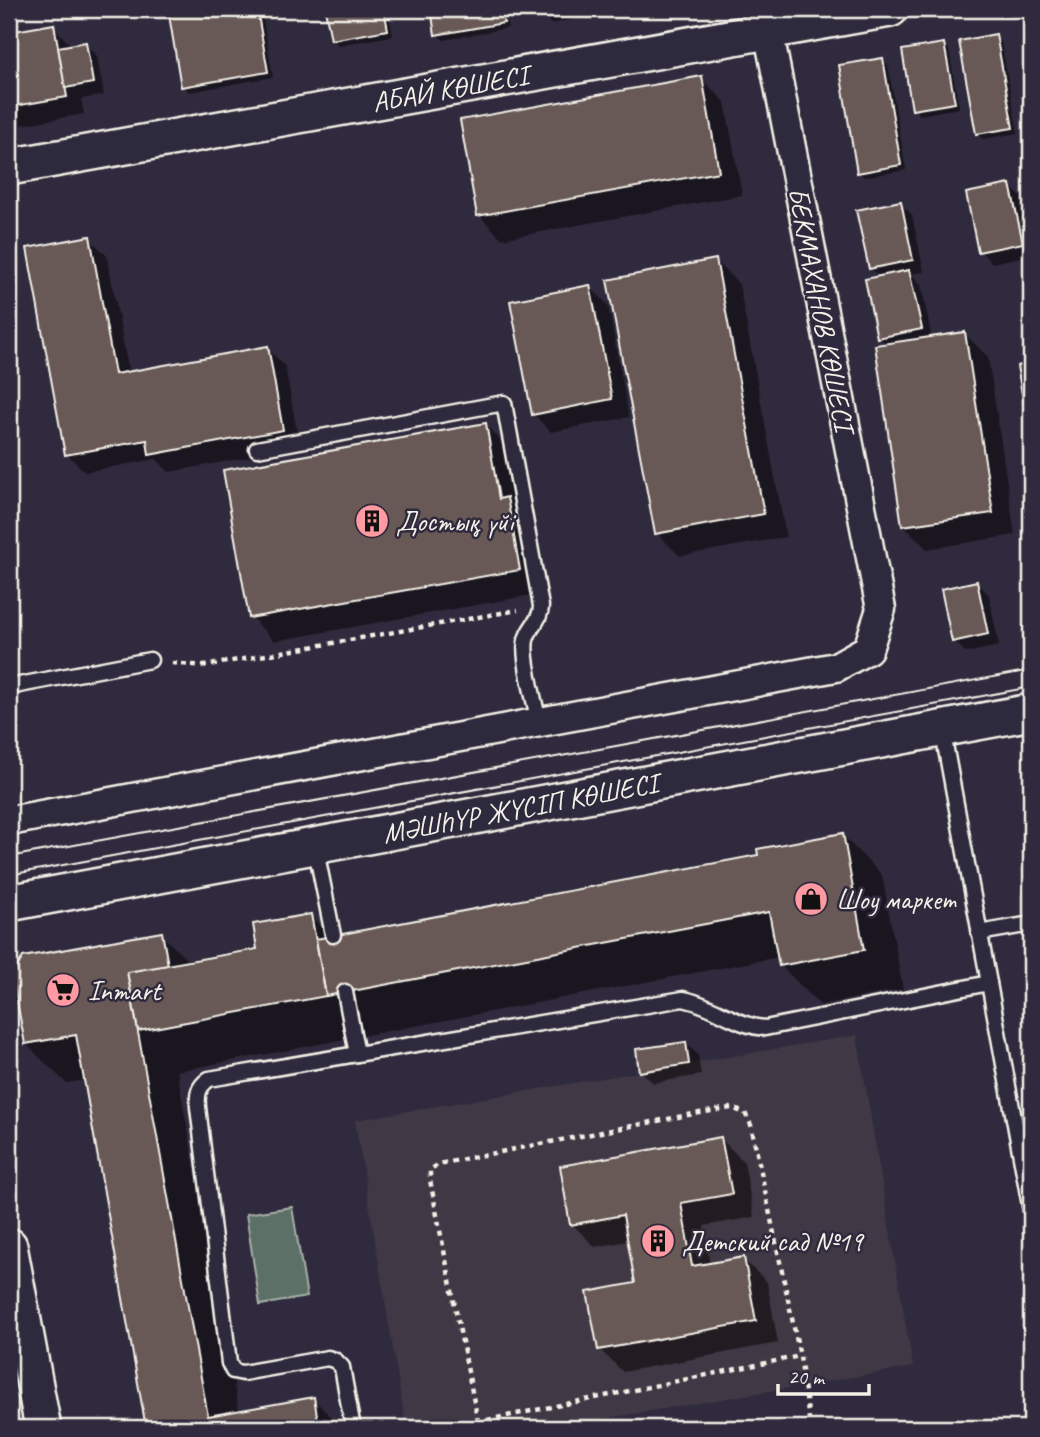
<svg xmlns="http://www.w3.org/2000/svg" width="1040" height="1437" font-family="Caveat,sans-serif">
<style>
.built{fill:#403844}
.green{fill:#5c6f67;stroke:#a8b0a8;stroke-width:2}
.shadow{fill:#0007}
.building{fill:#685856;stroke:#f4f1e8;stroke-width:2}
.lines{fill:none;stroke-linecap:round;stroke-linejoin:round}
.service-casing{stroke:#f4f1e8;stroke-width:19}
.minor-casing{stroke:#f4f1e8;stroke-width:33}
.tertiary-casing{stroke:#f4f1e8;stroke-width:40}
.path{stroke:#f4f1e8;stroke-width:4.5;stroke-dasharray:5 5;stroke-linecap:butt}
.service{stroke:#2f2a3d;stroke-width:14}
.minor{stroke:#2f2a3d;stroke-width:28}
.tertiary{stroke:#2f2a3d;stroke-width:35}
.tram{stroke:#f4f1e8;stroke-width:2}
.labels{text-anchor:middle;stroke-width:5;stroke-linejoin:round;paint-order:stroke}
.street-label{font-size:28px;fill:#f4f1e8;stroke:#2f2a3d}
.poi-label{font-size:28px;fill:#f4f1e8;stroke:#2f2a3d;text-anchor:start}
</style>
<rect width="100%" height="100%" fill="#2f2a3d"/>
<filter id="ink" filterUnits="userSpaceOnUse"><feTurbulence type="fractalNoise" baseFrequency=".0143" numOctaves="2"/><feDisplacementMap in="SourceGraphic" scale="14" xChannelSelector="R" yChannelSelector="G"/><feConvolveMatrix kernelMatrix="1 2 1 2 8 2 1 2 1" color-interpolation-filters="sRGB"/></filter>
<g filter="url(#ink)">
<polygon class="built" points="857,1035 913,1367 549,1428 406,1428 355,1120"/>
<polygon class="green" points="292,1207 307,1297 260,1305 246,1214"/>
<g class="shadow">
<polygon points="169,9 261,9 273,77 189,92 183,86"/>
<polygon points="327,9 388,9 393,36 338,45 333,39"/>
<polygon points="432,9 505,9 508,28 443,40 437,34"/>
<polygon points="536,9 615,9 615,11 551,24"/>
<polygon points="53,26 72,47 85,44 97,56 104,95 81,99 84,114 9,127 9,33"/>
<polygon points="996,36 1001,42 1018,133 983,139 977,134"/>
<polygon points="944,44 949,50 959,108 920,115 914,109"/>
<polygon points="882,59 888,65 906,170 864,177 859,172"/>
<polygon points="701,78 725,102 742,195 502,239 479,215"/>
<polygon points="1010,186 1022,198 1031,244 1031,255 992,263 980,251"/>
<polygon points="900,203 912,215 924,272 911,274 921,284 932,339 965,334 988,357 1015,535 927,549 903,525 887,345 879,337 880,278 870,268"/>
<polygon points="89,238 107,256 129,373 267,348 285,366 300,448 169,472 156,459 85,472 67,454"/>
<polygon points="716,261 739,284 786,537 680,556 656,533"/>
<polygon points="590,287 608,305 629,417 551,432 533,414"/>
<polygon points="486,425 509,449 543,593 274,641 251,617"/>
<polygon points="977,583 989,595 999,646 966,653 954,641"/>
<polygon points="842,835 882,875 903,989 820,1005 780,965 779,957 177,1071 239,1412 313,1399 343,1428 148,1428 86,1080 66,1083 26,1044 161,934 190,963 259,951 311,916 332,937 760,857"/>
<polygon points="686,1043 698,1055 701,1075 653,1083 641,1071"/>
<polygon points="721,1139 744,1162 754,1217 704,1226 710,1265 743,1259 767,1282 778,1343 623,1372 599,1349 637,1285 629,1241 595,1247 572,1224"/>
</g>
<g class="building">
<polygon points="168,9 257,9 268,72 181,87"/>
<polygon points="325,9 384,9 388,30 331,40"/>
<polygon points="431,9 501,9 504,23 435,35"/>
<polygon points="54,24 67,97 9,107 9,32"/>
<polygon points="996,34 1013,128 976,134 959,41"/>
<polygon points="86,42 93,83 65,88 58,47"/>
<polygon points="944,43 955,103 912,110 902,50"/>
<polygon points="883,58 901,165 857,173 839,65"/>
<polygon points="702,76 719,172 477,216 460,120"/>
<polygon points="1010,184 1023,243 978,252 966,193"/>
<polygon points="901,201 913,260 869,269 856,210"/>
<polygon points="90,236 115,374 268,346 283,430 149,455 147,440 65,455 27,248"/>
<polygon points="716,259 764,514 655,534 607,280"/>
<polygon points="909,270 922,329 877,338 865,279"/>
<polygon points="590,285 612,399 532,415 510,301"/>
<polygon points="965,332 993,513 902,526 875,345"/>
<polygon points="1031,363 1031,410 1025,411 1017,366"/>
<polygon points="486,423 499,499 507,497 520,570 249,618 223,470"/>
<polygon points="977,581 988,634 952,642 941,589"/>
<polygon points="843,833 864,950 779,966 769,912 326,996 316,939 758,855 757,849"/>
<polygon points="311,914 326,996 138,1031 127,972 257,949 253,924"/>
<polygon points="162,932 168,965 127,972 208,1416 314,1397 319,1428 146,1428 76,1035 25,1044 12,975 23,957"/>
<polygon points="686,1042 689,1064 639,1072 636,1049"/>
<polygon points="721,1137 732,1194 681,1203 692,1266 744,1257 756,1321 598,1350 587,1292 635,1283 623,1215 570,1225 560,1166"/>
</g>
<g class="lines">
<g class="service-casing">
<g id="service">
<path d="M257,449L504,403L541,606C541,621 529,626 526,640C522,657 535,703 539,722"/>
<polyline points="9,687 150,660"/>
<polyline points="942,728 1031,1211"/>
<polyline points="315,845 333,935"/>
<polyline points="979,933 1031,924"/>
<polyline points="345,992 357,1054"/>
<path d="M353,1428L342,1367L336,1361L328,1358L243,1373L233,1371L229,1363L198,1107C197,1094 198,1087 209,1079L683,999C712,1004 736,1026 765,1028L989,983"/>
</g>
</g>
<g class="minor-casing">
<polyline id="minor" points="9,821 836,667 868,649 881,609 764,9"/>
</g>
<g class="tertiary-casing">
<g id="tertiary">
<path id="s1" d="M9,167L890,9"/>
<path id="s2" d="M9,903L1031,712"/>
<polyline points="9,1246 43,1428"/>
</g>
</g>
<g class="path">
<polyline points="172,663 204,666 518,610"/>
<polyline points="478,1422 430,1180 430,1170 439,1164 693,1114 731,1108 745,1113 751,1125 800,1356"/>
<polyline points="448,1428 800,1356 809,1420"/>
</g>
<use href="#service" class="service"/>
<use href="#minor" class="minor"/>
<use href="#tertiary" class="tertiary"/>
<g class="tram">
<polyline points="9,857 1031,670"/>
<polyline points="9,875 1031,687"/>
</g>
</g>
</g>
<defs>
<g id="building-disc" transform="scale(1.75)"><circle r="9.5" fill="#ff9aa2" stroke="#2f2a3d"/><path d="M-4-6H4V6H1V3H-1V6H-4ZM-2.5-4.3h1.7v1.8h-1.7ZM.8-4.3h1.7v1.8H.8ZM-2.5-1h1.7V.8h-1.7ZM.8-1h1.7V.8H.8Z" fill="#111"/></g>
<g id="shop-disc" transform="scale(1.75)"><circle r="9.5" fill="#ff9aa2" stroke="#2f2a3d"/><path d="M-5-2.5h2.3a2.7 3.5 0 0 1 5.4 0H5L5.5 6h-11ZM-1.5-2.5h3a1.5 2.3 0 0 0-3 0Z" fill="#111"/></g>
<g id="supermarket-disc" transform="scale(1.75)"><circle r="9.5" fill="#ff9aa2" stroke="#2f2a3d"/><path d="M-6-5.5h2.5l.6 2H6L4.5 2H-2.5L-4.4-4H-6ZM-1.5 3.2a1.3 1.3 0 1 0 .1 0ZM3 3.2a1.3 1.3 0 1 0 .1 0Z" fill="#111"/></g>
</defs>
<g fill-rule="evenodd">
<use href="#building-disc" x="372" y="521"/>
<use href="#shop-disc" x="811" y="899"/>
<use href="#supermarket-disc" x="63" y="990"/>
<use href="#building-disc" x="658" y="1241"/>
</g>
<g class="labels">
<g class="street-label">
<text dy="10" stroke="none"><textPath href="#s1" startOffset="448">АБАЙ КӨШЕСІ</textPath></text>
<text transform="translate(822 309) rotate(79)" y="10">БЕКМАХАНОВ КӨШЕСІ</text>
<text dy="10" stroke="none"><textPath href="#s2" startOffset="520">МӘШҺҮР ЖҮСІП КӨШЕСІ</textPath></text>
</g>
<g class="poi-label">
<text x="396" y="531">Достық үйі</text>
<text x="836" y="909">Шоу маркет</text>
<text x="88" y="1000">Inmart</text>
<text x="682" y="1251">Детский сад №19</text>
</g>
</g>
<rect width="1040" height="1437" fill="none" stroke="#2f2a3d" stroke-width="35"/>
<rect x="18" y="18" width="1005" height="1402" fill="none" stroke="#f4f1e8" stroke-width="2.5" filter="url(#ink)"/>
<path d="M778 1384v10h91v-10" fill="none" stroke="#f4f1e8" stroke-width="3.5"/>
<text x="788" y="1384" font-size="21" fill="#f4f1e8" stroke="#2f2a3d" stroke-width="5" paint-order="stroke">20 m</text>
</svg>
